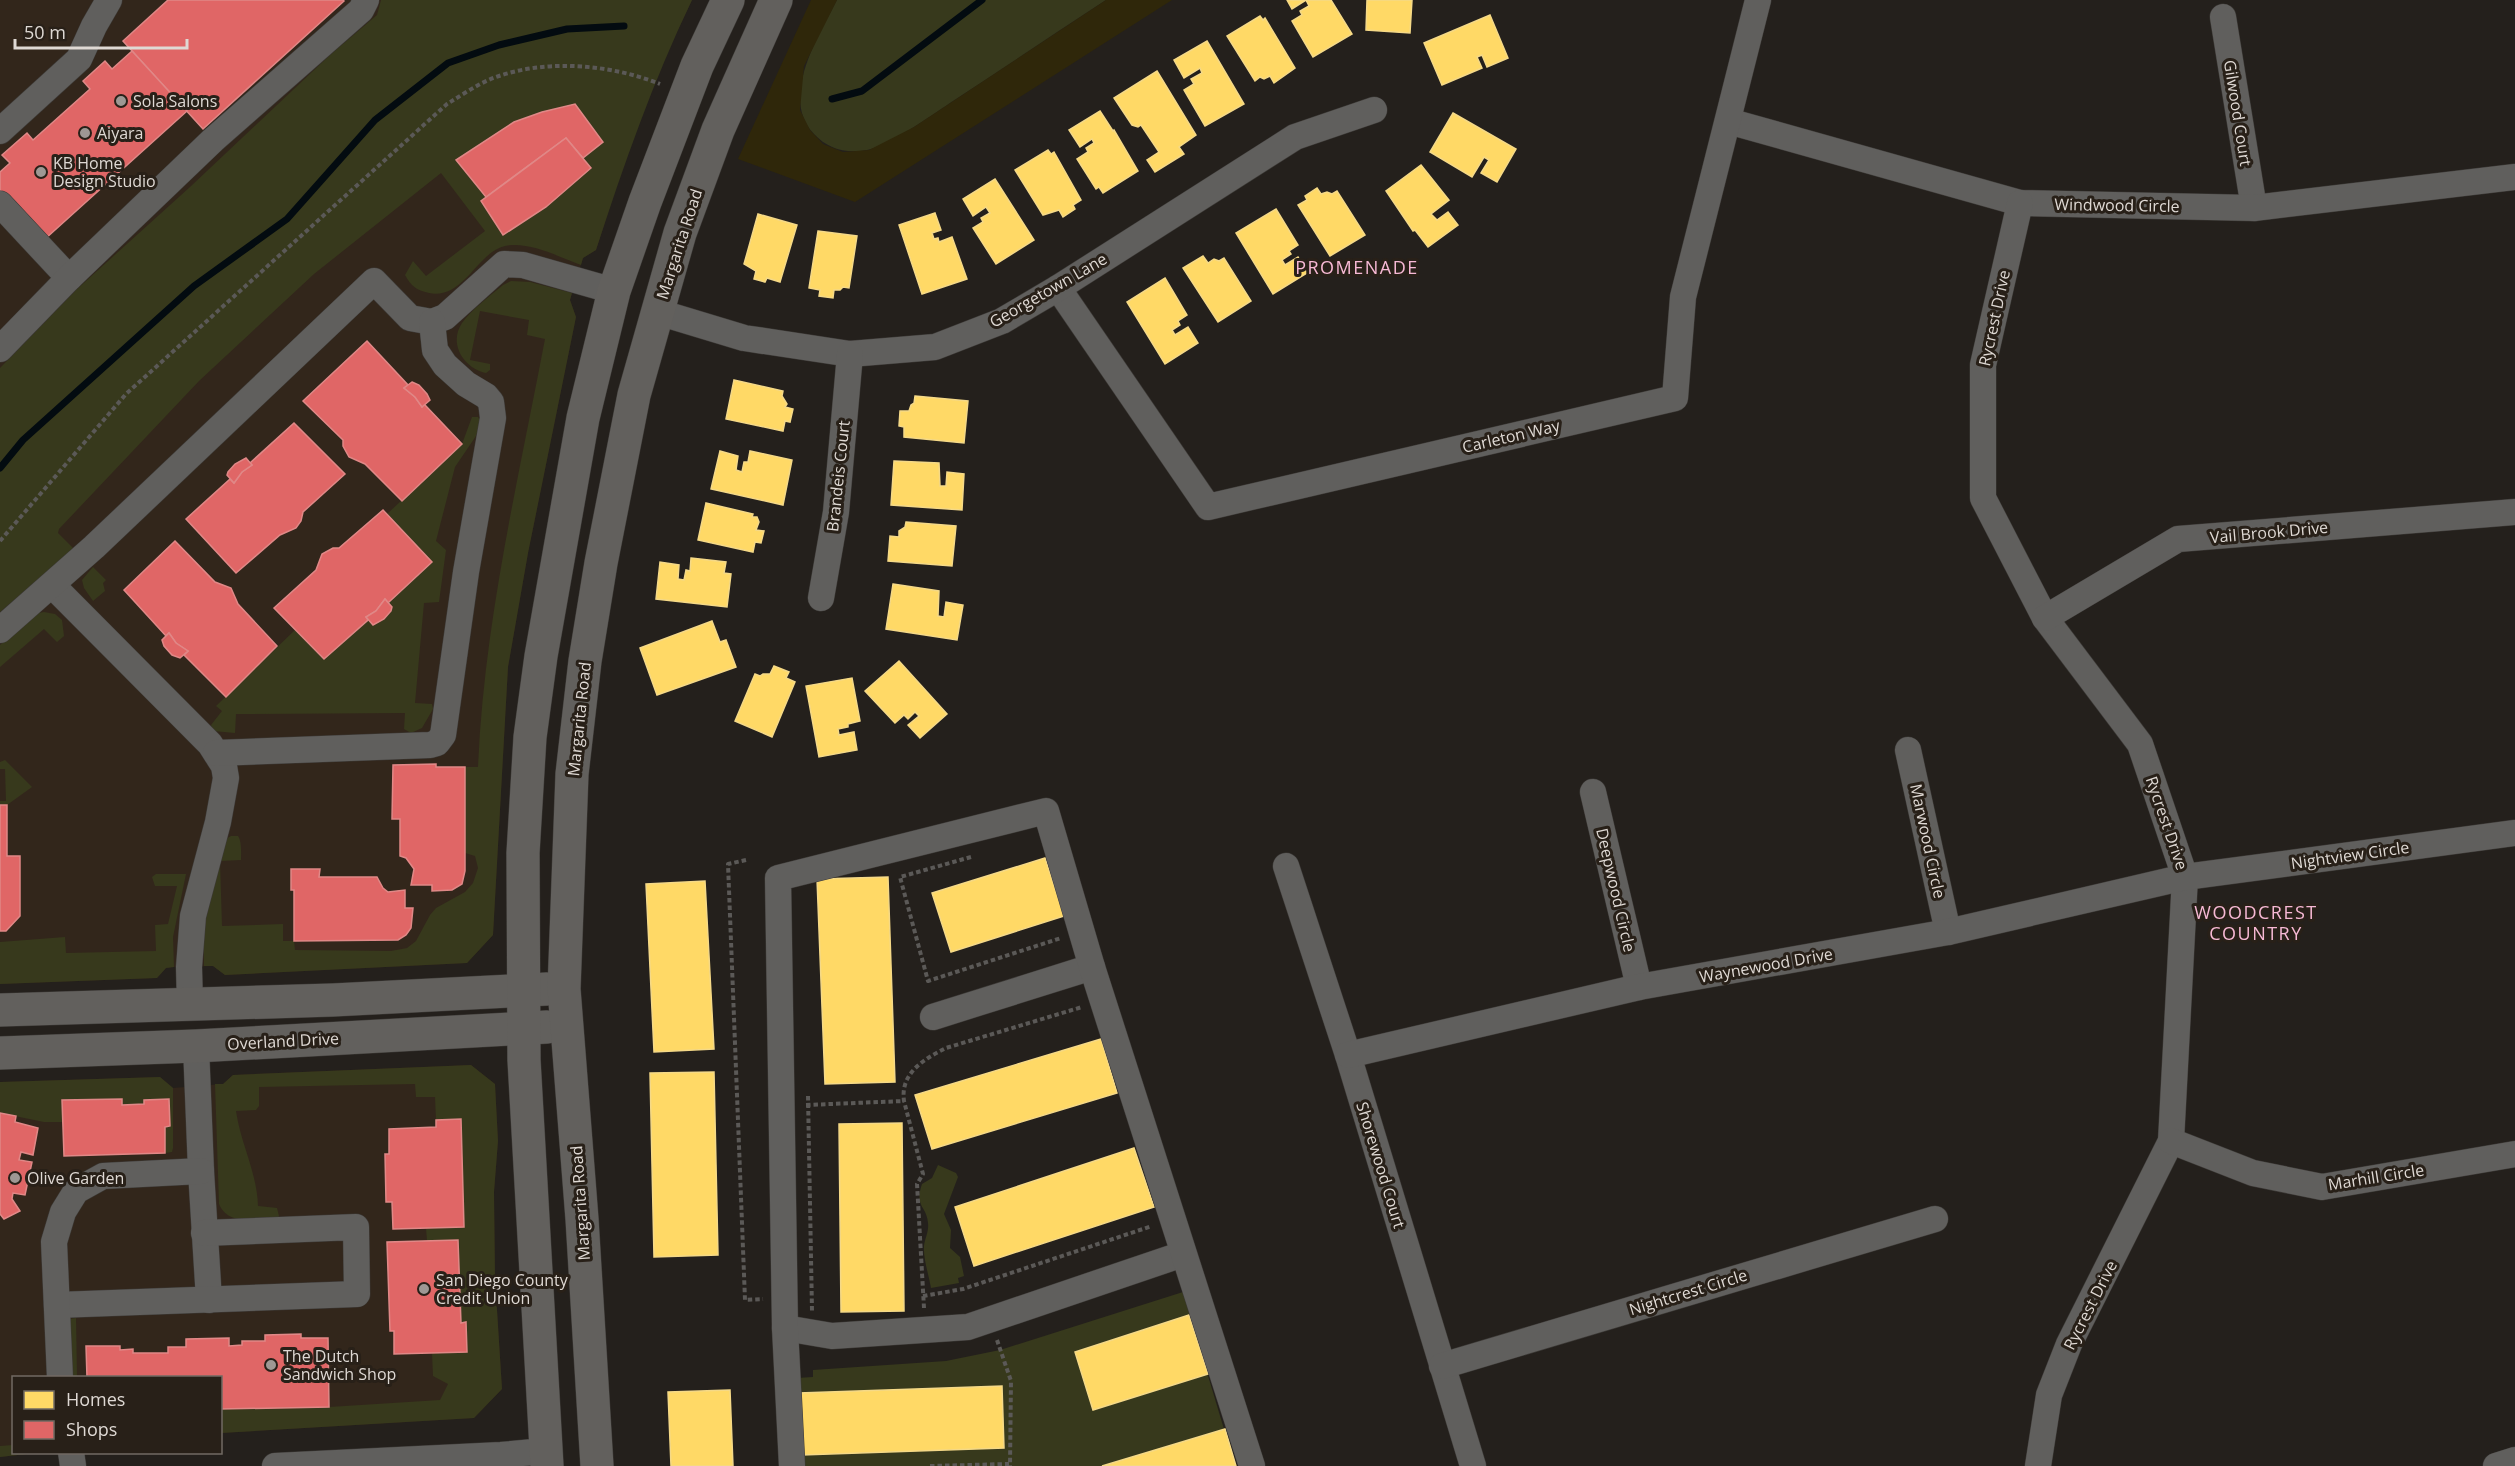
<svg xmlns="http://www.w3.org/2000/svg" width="2515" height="1466" font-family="'Open Sans',sans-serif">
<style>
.built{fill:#32261b}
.green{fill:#37391c}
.sand{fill:#2f270a}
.homes{fill:#ffd966;stroke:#f5d987;stroke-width:1.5}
.shops{fill:#e06666;stroke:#e08887;stroke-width:1.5}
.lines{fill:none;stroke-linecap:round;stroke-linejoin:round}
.stream{stroke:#030b10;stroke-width:7}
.minor-casing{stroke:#3d3a37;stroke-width:27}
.major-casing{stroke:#3d3a37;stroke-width:34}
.path{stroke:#5b5957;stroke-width:4;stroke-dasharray:4.5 3;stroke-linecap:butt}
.minor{stroke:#605f5d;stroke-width:26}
.major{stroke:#62605d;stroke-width:33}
.poi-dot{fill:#9e9894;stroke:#282018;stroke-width:2}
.labels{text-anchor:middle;stroke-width:6;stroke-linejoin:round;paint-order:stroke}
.poi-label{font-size:16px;fill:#dfd9d4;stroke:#282018;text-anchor:start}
.street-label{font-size:16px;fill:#dfd9d4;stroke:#282018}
.neighbourhood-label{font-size:18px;letter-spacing:1.5px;fill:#f7b9d5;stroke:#282018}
</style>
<rect width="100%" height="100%" fill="#24201c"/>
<g class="built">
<polygon points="0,0 692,0 665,57 628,150 596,250 583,258 570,300 576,317 528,553 508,667 493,935 467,963 225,975 213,966 174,967 166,968 157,978 0,984"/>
<polygon points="471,1065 495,1084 498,1141 494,1192 495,1278 502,1389 474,1418 221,1433 220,1378 14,1378 14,1452 36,1453 0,1457 0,1082 160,1077 173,1088 223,1084 233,1075"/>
</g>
<g class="green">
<path d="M381,0H692C653,81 624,164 596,250L583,258L581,265C559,257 529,241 505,246C477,252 464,300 429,293C416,290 411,286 405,275L413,261L426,276L485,231L441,173L314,274L199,381L59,529L58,533L74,549L0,612V368L76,290L190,187L330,55L377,15Z"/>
<path d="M837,0H1106C1054,34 1002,69 950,103C931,116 888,146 867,150C846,154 828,149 814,134C779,98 819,35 837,0Z"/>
<path d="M511,281L530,282L572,293L570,300L576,317L528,553L508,667L493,935L467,963L225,975L213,966H204V924L222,841L231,836H238C242,842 241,853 241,860L220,861L222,926L283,924V941H294L295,950L391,951L407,948L416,941L430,915L436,908L465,892L473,883L478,868L475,856L465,853V767H478C484,623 518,481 545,339L527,335L529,320L480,311L470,360L490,364V370L486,373C464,368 448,344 462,323C472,309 490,296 503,285Z"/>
<polygon points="472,417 478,417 481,422 476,436 455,467 436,541 446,550 439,602 424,603 415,703 432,704 433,709 422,728 411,733 404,729 405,713 236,714 235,733 213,731 211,725 222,711 216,706 295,630 324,659 368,620 373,625 384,619 391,611 388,603 432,562 387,514 462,444"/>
<polygon points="93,567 106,580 103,583 105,591 93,601 84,588 82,580"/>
<polygon points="44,612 55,614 62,620 64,636 57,642 44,629 0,667 0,645 33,614"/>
<polygon points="5,760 32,787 7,805 0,805 0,801 6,801 5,769 0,769 0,762"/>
<polygon points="156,874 186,874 173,937 174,967 166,968 157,978 0,984 0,942 65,937 66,953 156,951 155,925 168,924 177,886 155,886 152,877"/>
<path d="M471,1065L495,1084L498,1141L494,1192L495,1278L502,1389L474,1418L221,1433V1409L329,1407L440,1400L448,1384L433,1376L432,1353L467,1351L466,1323H461L458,1240L427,1241L426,1228L464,1227L461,1119L436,1120L435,1097H416L415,1084L259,1087V1106L256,1110L236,1111C241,1145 257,1172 258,1206L277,1208L279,1216L276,1220C256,1219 228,1226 219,1204L215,1084H223L233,1075Z"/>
<polygon points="160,1077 173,1088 173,1148 172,1152 165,1153 165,1127 170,1126 169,1099 144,1100 144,1104 122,1105 122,1099 63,1100 63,1122 44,1122 0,1113 0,1082"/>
<path d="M938,1165L956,1173L958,1177L944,1214L951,1230L950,1248L960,1257L964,1276L958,1278L959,1283L931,1288C929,1276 923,1258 924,1246C925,1238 929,1232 928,1223C927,1206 914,1207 922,1184L932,1178Z"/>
<polygon points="1183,1292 1235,1466 1010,1466 1008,1464 1006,1466 801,1466 797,1378 813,1377 813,1370 946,1361 1000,1350"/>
<polygon points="76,1318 77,1377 72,1377 69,1319"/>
<polygon points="13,1445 14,1452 36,1453 0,1457 0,1446"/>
</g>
<polygon class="sand" points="811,0 837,0 804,66 800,110 810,130 823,144 843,152 869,150 914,127 1106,0 1172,0 855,202 738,159"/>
<g class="homes">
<polygon points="1287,0 1331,0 1352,34 1313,57 1292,21 1302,15 1300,11 1309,6 1306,0 1292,9"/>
<polygon points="1367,0 1412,0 1410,33 1366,30"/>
<polygon points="1490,15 1508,58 1487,67 1482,55 1477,57 1482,68 1442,85 1424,43"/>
<polygon points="1260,16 1263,20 1265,18 1295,68 1274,83 1270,76 1264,79 1260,77 1255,81 1227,36"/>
<polygon points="1207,41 1244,104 1205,126 1184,90 1194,84 1191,79 1202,73 1200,68 1184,78 1174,60"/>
<polygon points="1157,71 1196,135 1179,147 1184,154 1155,172 1147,160 1159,152 1141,125 1138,127 1132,125 1114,98"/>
<polygon points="1100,111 1113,131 1114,130 1138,171 1103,193 1099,187 1096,189 1077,159 1088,152 1086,148 1094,143 1092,139 1080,147 1069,130"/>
<polygon points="1453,113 1516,149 1497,182 1481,173 1489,160 1484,157 1472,177 1430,152"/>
<polygon points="1048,150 1051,154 1054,152 1081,200 1073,205 1075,209 1063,217 1059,210 1043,215 1015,170"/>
<polygon points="1421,165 1449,200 1431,214 1437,220 1448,212 1458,225 1428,247 1415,230 1413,231 1386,191"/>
<polygon points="995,179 1034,240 996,264 973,228 983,222 981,218 990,213 986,207 973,216 963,199"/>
<polygon points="1317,188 1321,194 1327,192 1332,194 1337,191 1365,235 1330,256 1298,205 1307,200 1305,196"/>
<polygon points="1276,209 1298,245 1289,251 1291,254 1282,260 1285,265 1298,257 1307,273 1273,294 1236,233"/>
<polygon points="935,213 941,230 932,233 934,239 938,238 939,242 952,237 967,279 922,294 899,225"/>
<polygon points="758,214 797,225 780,282 767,278 765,282 754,279 756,271 744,264"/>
<polygon points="818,231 857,236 849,288 843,287 840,290 834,290 833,298 819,296 820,290 809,288"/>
<polygon points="1203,256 1208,263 1214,259 1219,261 1224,258 1251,301 1218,322 1183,268"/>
<polygon points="1165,278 1187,315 1178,321 1180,325 1172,330 1175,335 1188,327 1198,343 1165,364 1127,302"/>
<polygon points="734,380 783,391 782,396 787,404 785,407 793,409 790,422 785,421 783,431 726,419"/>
<polygon points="915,396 968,401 964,443 904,437 904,427 899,426 900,411 909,411 911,405 914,403"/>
<polygon points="720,451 738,456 736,470 742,472 744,462 748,462 750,451 792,460 783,505 711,489"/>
<polygon points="894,461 939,463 940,486 946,486 947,472 964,474 962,510 891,505"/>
<polygon points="706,503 753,514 752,517 757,517 759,522 756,530 764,531 761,543 755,542 753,552 698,540"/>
<polygon points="906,522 956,526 952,566 888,561 890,536 899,537 899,531 905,527"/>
<polygon points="691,558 726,562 724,573 731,574 727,607 656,599 660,562 679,565 678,579 684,580 686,570 690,571"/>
<polygon points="893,584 939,591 938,616 944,617 946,602 963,605 957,640 886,629"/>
<polygon points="712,621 720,642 726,640 736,667 657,695 640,648"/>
<polygon points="899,661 947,714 920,738 908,725 919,716 915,712 908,719 904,715 895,723 865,691"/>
<polygon points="774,666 789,672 786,678 795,682 772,737 735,721 755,674 760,676 763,674 770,674"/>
<polygon points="852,678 860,721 848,724 848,727 838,729 839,735 854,732 857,750 819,757 806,686"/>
<polygon points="1045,858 1064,916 951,952 932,893"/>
<polygon points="888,877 895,1082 825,1084 817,879"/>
<polygon points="705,881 714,1049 654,1052 646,884"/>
<polygon points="1101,1039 1117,1093 932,1149 915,1095"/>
<polygon points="714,1072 718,1255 654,1257 650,1073"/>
<polygon points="902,1123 904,1311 841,1312 839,1124"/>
<polygon points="1134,1148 1154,1207 974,1266 955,1207"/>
<polygon points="1189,1315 1208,1374 1093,1410 1075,1352"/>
<polygon points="1002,1386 1004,1448 802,1455 799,1393"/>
<polygon points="730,1390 733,1466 671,1466 668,1392"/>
<polygon points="1225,1429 1236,1466 1102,1466"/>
</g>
<g class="shops">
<polygon points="168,0 343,0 344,1 203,129 123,41"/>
<polygon points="132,51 187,111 45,239 0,190 0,172 10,163 2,155 27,133 33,140 90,89 83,81 105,61 112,69"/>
<polygon points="575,104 603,142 583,158 566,138 486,197 456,160 514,122 542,112"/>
<polygon points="566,138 591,168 546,207 503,235 481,201"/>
<polygon points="367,341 408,385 404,388 415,397 422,407 424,404 462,444 402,501 365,464 349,457 343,446 343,440 303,401"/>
<polygon points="412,382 419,385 427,394 430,400 422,407 415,397 404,388"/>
<polygon points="294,423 345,474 303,512 301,521 296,528 280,535 236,573 186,519 230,479 234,483 242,472 252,465 250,463"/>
<polygon points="246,458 252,465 242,472 234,483 227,475 228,472 235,464"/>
<polygon points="383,510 432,562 388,603 385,599 376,611 366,617 368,620 324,659 274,608 316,570 322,554 333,548 339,548"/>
<polygon points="175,541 215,582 231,588 238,604 277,646 226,697 184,655 188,651 176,643 169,633 166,636 124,590"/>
<polygon points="385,599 392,607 391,611 384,619 373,625 366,617 376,611"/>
<polygon points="169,633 176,643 188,651 180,658 172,655 164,646 162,640"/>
<polygon points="436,764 436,767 465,767 465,871 462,884 452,890 432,891 432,885 411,885 414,869 406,858 400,856 400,819 392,819 393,765"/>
<polygon points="0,805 7,805 7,856 20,856 20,916 6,931 0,931"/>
<polygon points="291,869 320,869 319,877 377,877 383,888 388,892 405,890 405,908 413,908 411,928 406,935 398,940 294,941 294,890 291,890"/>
<polygon points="122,1099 122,1105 144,1104 144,1100 169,1099 170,1126 165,1127 165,1153 64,1156 62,1100"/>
<polygon points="0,1113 16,1116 15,1122 38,1128 33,1155 21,1152 19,1160 32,1162 25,1195 13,1193 12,1199 20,1211 4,1219 0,1214"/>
<polygon points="461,1119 464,1227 393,1229 392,1202 386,1202 385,1154 389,1154 389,1129 436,1127 436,1120"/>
<polygon points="458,1240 461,1323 466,1322 467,1352 394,1354 394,1331 390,1331 387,1242"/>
<polygon points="301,1334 301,1338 328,1338 329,1407 220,1409 220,1378 87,1378 86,1346 120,1346 120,1350 133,1349 133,1353 168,1353 168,1347 186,1347 186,1339 229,1338 229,1346 242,1345 242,1341 265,1341 265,1335"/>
</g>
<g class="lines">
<g class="stream">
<polyline points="832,99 862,91 982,0"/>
<polyline points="0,468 23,440 194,286 287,219 375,120 448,63 499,45 567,29 624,26"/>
</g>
<g class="minor-casing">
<g id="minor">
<polyline points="2223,17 2254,208"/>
<polyline points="1728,121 2020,203 2254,208 2515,177"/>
<polyline points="0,131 79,59 94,26 109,0"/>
<polyline points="2020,203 1983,365 1983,498 2045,618 2140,744 2185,877 2171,1141 2069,1344 2049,1395 2038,1466"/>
<polyline points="0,204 69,278"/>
<polyline points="1058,288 1208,507 1675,398 1683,297 1758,0"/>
<polyline points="658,312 744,338 850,354 935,347 1002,321 1058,288 1295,137 1374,110"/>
<polyline points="0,349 69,278 213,140 361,10 366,0"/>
<polyline points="52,585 210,744 224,766 226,778 218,822 193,916 189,967 190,1005"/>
<polyline points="821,598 836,512 850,354"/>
<polyline points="2045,618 2178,539 2515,512"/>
<polyline points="0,630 94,547 374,281 410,318 432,322 445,317 504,264 523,265 614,291"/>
<polyline points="1908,750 1948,932"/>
<polyline points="216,753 430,745 437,743 443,735 466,572 493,418 491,402 486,396 466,384 445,365 435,350 432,322"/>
<polyline points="1593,792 1639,987"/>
<polyline points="1286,866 1348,1055 1473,1466"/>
<polyline points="933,1017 1092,967"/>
<polyline points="196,1046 201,1171 209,1300"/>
<polyline points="1348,1055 1639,987 1948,932 2185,877 2515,833"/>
<polyline points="2171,1141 2253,1173 2322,1187 2515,1154"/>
<polyline points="57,1305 357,1294 356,1227 204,1233"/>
<polyline points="785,1328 832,1336 968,1327 1183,1254"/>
<polyline points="1442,1366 1935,1219"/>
<polyline points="60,1378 54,1242 63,1212 76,1191 103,1176 201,1171"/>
<polyline points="71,1452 73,1466"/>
<polyline points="275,1466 501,1455 545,1451"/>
<polyline points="792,1466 785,1328 778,878 1046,811 1092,967 1252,1466"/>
<polyline points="2496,1466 2515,1460"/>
</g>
</g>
<g class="major-casing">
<g id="major">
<polyline points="0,1010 333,1000 547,989"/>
<polyline points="0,1053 196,1046 547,1027"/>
<polyline points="547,1466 524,1060 523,853 530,737 541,656 583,418 614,291 645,202 697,66 728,0"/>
<polyline points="597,1466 582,1219 564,989 572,774 585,661 601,563 634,395 680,233 718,130 776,0"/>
</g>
</g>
<g class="path">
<path d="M0,541L126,394L447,104C462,95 479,83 496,77C547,59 609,64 660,84"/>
<polyline points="971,857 900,877 928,981 1061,938"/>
<polyline points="746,860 728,864 745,1300 763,1299"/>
<polyline points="808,1096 812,1311"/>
<polyline points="806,1105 904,1101"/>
<polyline points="923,1296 963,1289 1152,1226"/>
<path d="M924,1308L917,1184L923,1174L904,1101C900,1073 924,1059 946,1048L1082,1007"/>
<polyline points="997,1340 1011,1381 1010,1466"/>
<polyline points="930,1466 1009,1464"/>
</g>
<use href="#minor" class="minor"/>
<use href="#major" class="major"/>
</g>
<g class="poi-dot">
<circle cx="121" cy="101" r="6"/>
<circle cx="85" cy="133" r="6"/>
<circle cx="41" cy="172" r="6"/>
<circle cx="15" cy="1178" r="6"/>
<circle cx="424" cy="1289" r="6"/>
<circle cx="271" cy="1365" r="6"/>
</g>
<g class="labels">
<g class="poi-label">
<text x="133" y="107">Sola Salons</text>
<text x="97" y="139">Aiyara</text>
<text x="53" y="169">KB Home<tspan x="53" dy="18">Design Studio</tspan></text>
<text x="27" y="1184">Olive Garden</text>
<text x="436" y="1286">San Diego County<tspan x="436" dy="18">Credit Union</tspan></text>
<text x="283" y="1362">The Dutch<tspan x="283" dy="18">Sandwich Shop</tspan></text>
</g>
<g class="street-label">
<text transform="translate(2238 113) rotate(81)" y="6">Gilwood Court</text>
<text transform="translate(2117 205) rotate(1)" y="6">Windwood Circle</text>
<text transform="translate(679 244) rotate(-72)" y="6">Margarita Road</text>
<text transform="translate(1048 290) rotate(-30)" y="6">Georgetown Lane</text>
<text transform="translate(1994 318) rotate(-78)" y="6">Rycrest Drive</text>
<text transform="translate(1511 436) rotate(-13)" y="6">Carleton Way</text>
<text transform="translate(838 476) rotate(-84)" y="6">Brandeis Court</text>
<text transform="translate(2269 532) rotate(-5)" y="6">Vail Brook Drive</text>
<text transform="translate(579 719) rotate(-84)" y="6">Margarita Road</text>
<text transform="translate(2167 823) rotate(71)" y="6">Rycrest Drive</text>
<text transform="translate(1928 841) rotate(78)" y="6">Marwood Circle</text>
<text transform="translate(2350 855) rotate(-8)" y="6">Nightview Circle</text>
<text transform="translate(1616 890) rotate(77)" y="6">Deepwood Circle</text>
<text transform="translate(1766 965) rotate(-10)" y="6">Waynewood Drive</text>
<text transform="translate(283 1041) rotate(-3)" y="6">Overland Drive</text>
<text transform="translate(1381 1165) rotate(73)" y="6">Shorewood Court</text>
<text transform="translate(2376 1177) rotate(-9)" y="6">Marhill Circle</text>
<text transform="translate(580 1203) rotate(-94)" y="6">Margarita Road</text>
<text transform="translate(1688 1292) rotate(-17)" y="6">Nightcrest Circle</text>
<text transform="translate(2090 1305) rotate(-63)" y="6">Rycrest Drive</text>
</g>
<g class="neighbourhood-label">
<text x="1357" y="274">PROMENADE</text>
<text x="2256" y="919">WOODCREST<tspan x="2256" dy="21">COUNTRY</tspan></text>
</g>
</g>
<rect x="12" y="1376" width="210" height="78" fill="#282018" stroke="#716a63" stroke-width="1.5"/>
<rect x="24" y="1391" width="30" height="18" fill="#ffd966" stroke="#716a63" stroke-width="1.5"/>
<text x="66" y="1406" font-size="18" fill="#dfd9d4">Homes</text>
<rect x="24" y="1421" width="30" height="18" fill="#e06666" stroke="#716a63" stroke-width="1.5"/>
<text x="66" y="1436" font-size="18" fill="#dfd9d4">Shops</text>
<path d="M15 39v9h172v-9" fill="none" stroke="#dfd9d4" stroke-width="3"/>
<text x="24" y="39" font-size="18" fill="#dfd9d4" stroke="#282018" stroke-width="4.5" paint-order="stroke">50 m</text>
</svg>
